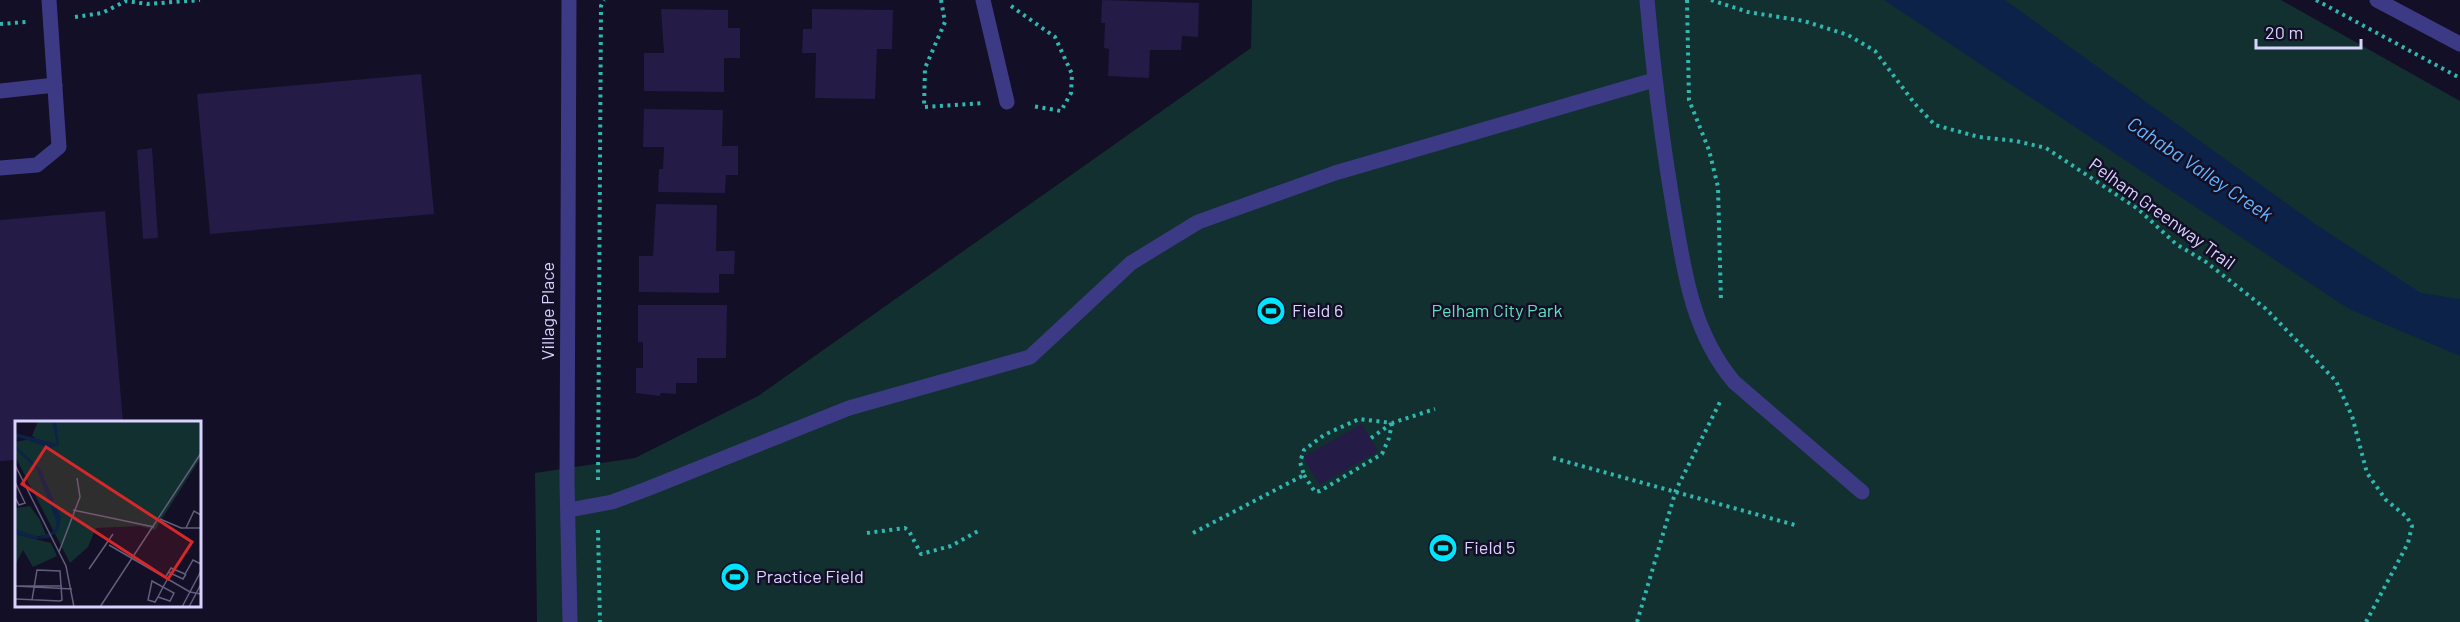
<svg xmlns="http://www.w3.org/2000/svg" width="2460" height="622" font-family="Barlow,sans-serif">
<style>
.green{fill:#12302f}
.water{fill:#0c2248}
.building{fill:#241b47}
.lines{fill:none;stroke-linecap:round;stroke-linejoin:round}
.path{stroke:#2fb8b0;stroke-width:4;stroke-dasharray:3 4.5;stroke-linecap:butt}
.minor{stroke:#3d3a85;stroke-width:15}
.labels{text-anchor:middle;stroke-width:5;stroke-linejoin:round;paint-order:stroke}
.street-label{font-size:18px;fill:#d9d4ff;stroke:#130f26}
.poi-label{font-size:18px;fill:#d9d4ff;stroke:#130f26;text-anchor:start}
.park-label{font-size:18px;fill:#5fe0c0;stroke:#130f26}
.water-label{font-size:20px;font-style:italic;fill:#62b6ff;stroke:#130f26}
.inset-road{fill:none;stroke:#625e7d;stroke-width:1.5}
.view{fill:#d62828;fill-opacity:0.15;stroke:#d62828;stroke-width:3}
.inset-edge{fill:none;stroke:#d9d4ff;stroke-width:3}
</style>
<rect width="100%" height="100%" fill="#130f26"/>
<polygon class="green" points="1252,0 2281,0 2460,101 2460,622 537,622 535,473 635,458 758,396 1251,48"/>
<polygon class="water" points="1884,0 2005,0 2315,224 2421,293 2460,299 2460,356 2349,309"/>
<g class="building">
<polygon points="1102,0 1199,3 1198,37 1182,36 1181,50 1150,50 1149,78 1108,76 1109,49 1104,48 1105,23 1101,23"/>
<polygon points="661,9 728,10 728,28 740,28 740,58 724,58 724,92 644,91 644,53 664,53"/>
<polygon points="812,9 893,10 892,49 877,49 875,99 815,98 816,53 802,53 803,29 812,29"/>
<polygon points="421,74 434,214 210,234 197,94"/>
<polygon points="644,109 723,110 722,146 738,146 738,175 726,175 725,193 658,192 659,169 663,169 664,147 643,147"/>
<polygon points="152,148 158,238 143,239 137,150"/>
<polygon points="656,204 717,205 716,251 735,251 734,274 719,274 719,293 639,292 639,256 653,256"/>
<polygon points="105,211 123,422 16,422 16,460 0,461 0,220"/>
<polygon points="638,305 727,305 726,358 697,358 697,383 676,383 676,394 661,393 660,396 636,393 636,368 643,368 643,342 638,342"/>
<polygon points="1362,424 1378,451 1320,485 1303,457"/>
</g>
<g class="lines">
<g class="path">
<polyline points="941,0 945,22 925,68 924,107 983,103"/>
<polyline points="1687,0 1689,100 1709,150 1718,187 1721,302"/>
<polyline points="1711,0 1748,12 1804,21 1848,35 1875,51 1915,104 1935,125 1979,137 2016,141 2046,148 2138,209 2176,244 2206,262 2266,309 2336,381 2352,416 2367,473 2386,500 2407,517 2412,526 2408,543 2366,622"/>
<polyline points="2316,0 2460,78"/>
<polyline points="1011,6 1055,37 1072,74 1071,93 1061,111 1032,106"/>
<polyline points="75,17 102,13 126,1 147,4 200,0"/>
<polyline points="0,24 26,22"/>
<polyline points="1371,438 1391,424"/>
<polyline points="1553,458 1795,525"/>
<polyline points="1304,475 1315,492 1320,491 1382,454 1389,438 1392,423"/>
<polyline points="598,480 601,6 604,0"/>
<polyline points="598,530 600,622"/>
<polyline points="867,533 905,528 909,531 921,554 951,546 980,530"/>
<polyline points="1193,533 1304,475 1300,462 1304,450 1324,435 1359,419 1392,423 1435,409"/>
<polyline points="1637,622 1676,490 1720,402"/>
</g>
<g class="minor">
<polyline points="569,0 567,482 570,622"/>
<polyline points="983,0 1007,102"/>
<path d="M1647,0C1653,67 1661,133 1672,199C1683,264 1690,330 1734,382L1862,492"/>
<polyline points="2377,0 2460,44"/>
<polyline points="0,91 55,85"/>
<polyline points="0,168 37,165 59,147 49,0"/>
<polyline points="569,510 612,502 647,489 849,408 1030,357 1131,263 1198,222 1335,173 1654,80"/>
</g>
</g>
<defs>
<g id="stadium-disc" transform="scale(1.5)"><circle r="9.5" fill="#00e5ff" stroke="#130f26"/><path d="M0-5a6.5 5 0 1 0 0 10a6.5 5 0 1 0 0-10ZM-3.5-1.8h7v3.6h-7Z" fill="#111"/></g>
</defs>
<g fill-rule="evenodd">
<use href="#stadium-disc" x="1271" y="311"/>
<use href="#stadium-disc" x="1443" y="548"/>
<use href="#stadium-disc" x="735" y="577"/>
</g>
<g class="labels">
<g class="street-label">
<text transform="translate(2162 214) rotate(36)" y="6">Pelham Greenway Trail</text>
<text transform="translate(548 311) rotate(-90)" y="6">Village Place</text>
</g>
<g class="poi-label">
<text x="1292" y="317">Field 6</text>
<text x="1464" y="554">Field 5</text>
<text x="756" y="583">Practice Field</text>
</g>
<g class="park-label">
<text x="1497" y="317">Pelham City Park</text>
</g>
<g class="water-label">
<text transform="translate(2200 169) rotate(34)" y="7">Cahaba Valley Creek</text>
</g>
</g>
<g transform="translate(15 421)">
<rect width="186" height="186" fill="#130f26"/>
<path d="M23,0H186V36L140,109L124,105L81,107L73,126L55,142L0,35V21L21,17L17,15ZM15,85L25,99L31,114L18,116L0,108V87ZM0,113L36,122L42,135L18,146L8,129L0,144Z" fill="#12302f"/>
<path d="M37,0H41L44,24L35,27L3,16L0,24L26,49L46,97L43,110L33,117L18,118L0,113V108L24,116L39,110L42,102L21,47L0,28V12L42,23Z" fill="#0c2248"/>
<path class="inset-road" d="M0,44L51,145L59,186M0,61L10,82L4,84L0,76M58,89L139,106M145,98L166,107H186M171,107L179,90L186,94M94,124L175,171L186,173M44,131L65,76L62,57M74,148L98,113M153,151L168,158L171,153M150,157L156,147L170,153L178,139L186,143M0,165L57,168M4,165H47M143,176L155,180L159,172L137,160L133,179L140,181L143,176L148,166L152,159M0,178H1L45,180L47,179L45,150L22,149L17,179M85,186L186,32M167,186L186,150M174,186L186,163"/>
<path class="view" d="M31,26L177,121L153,158L7,63Z"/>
<rect width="186" height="186" class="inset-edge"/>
</g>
<path d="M2256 39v9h105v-9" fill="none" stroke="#d9d4ff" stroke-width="3"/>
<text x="2265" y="39" font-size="18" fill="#d9d4ff" stroke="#130f26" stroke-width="4.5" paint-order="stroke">20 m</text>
</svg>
